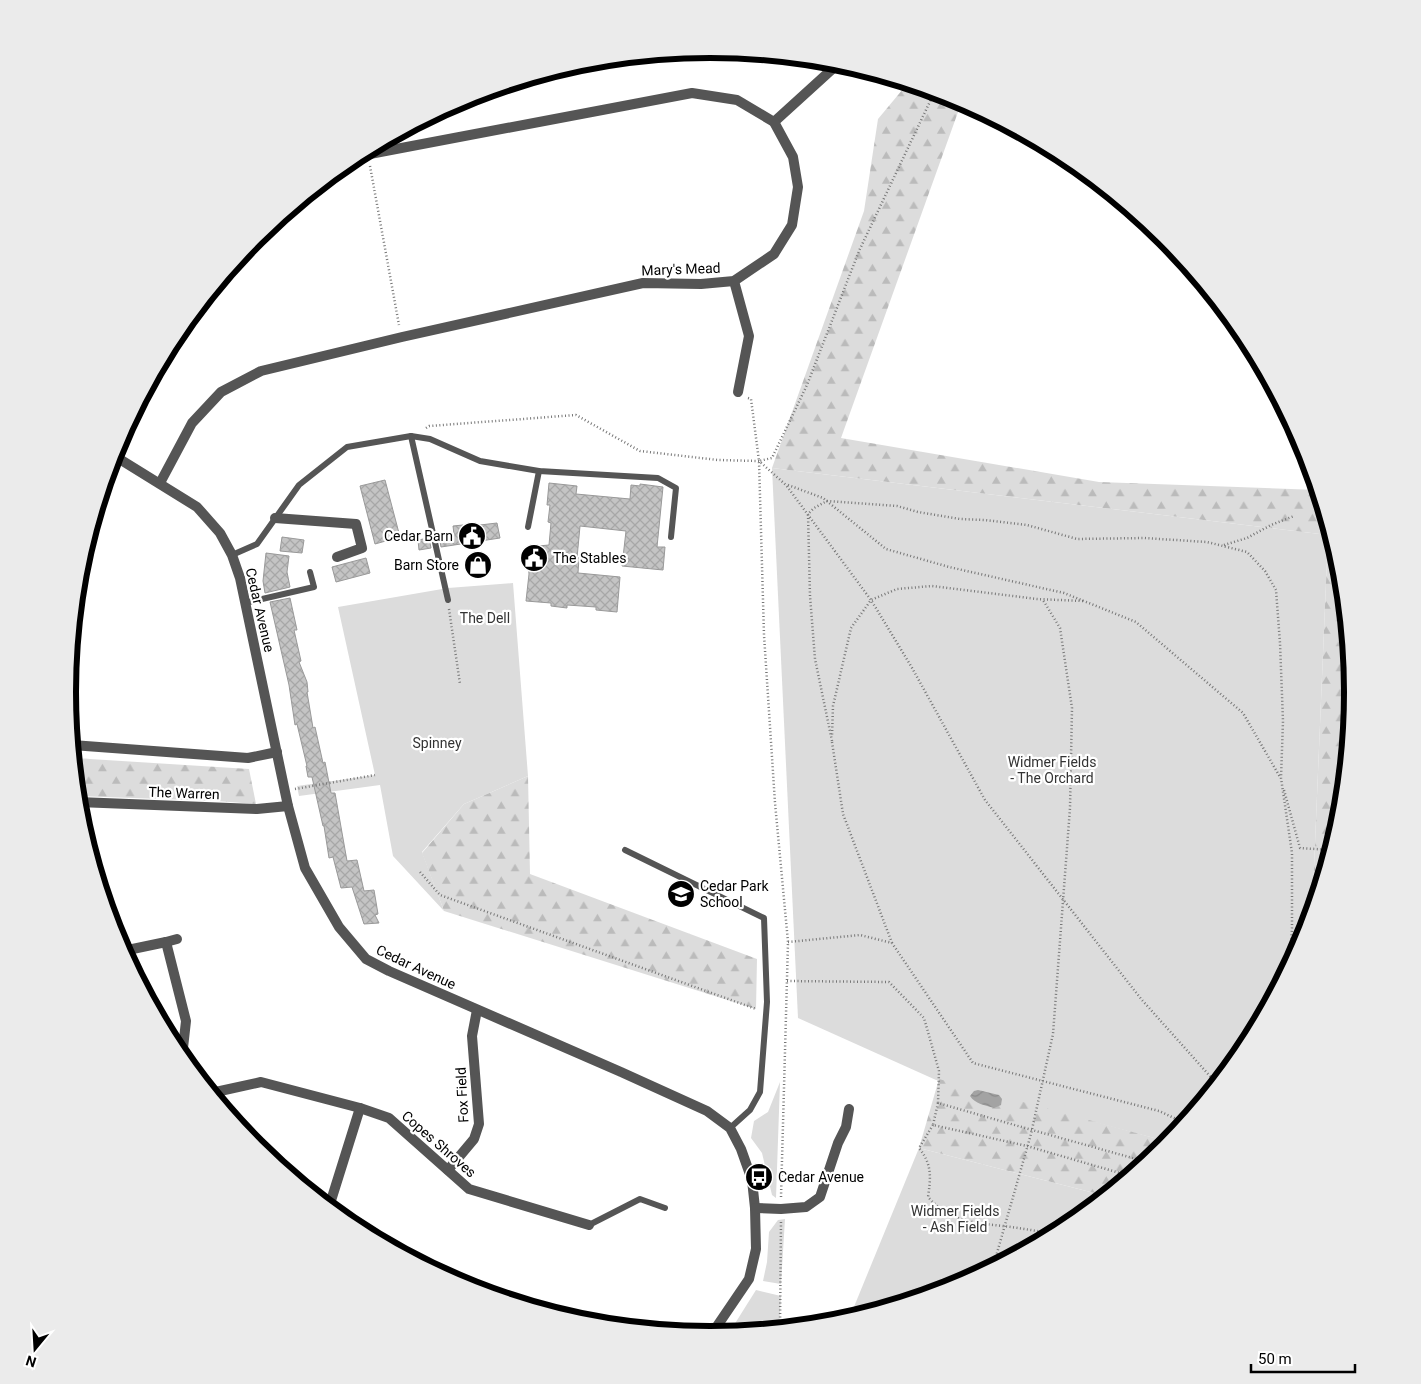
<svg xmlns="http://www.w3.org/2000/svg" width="1421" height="1384" font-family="Roboto,sans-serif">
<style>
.green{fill:#dcdcdc}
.forest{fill:url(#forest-firs)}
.water{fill:url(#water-waves)}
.building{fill:url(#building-cross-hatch);stroke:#999}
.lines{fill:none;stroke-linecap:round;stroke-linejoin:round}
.path{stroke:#777;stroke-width:2.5;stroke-dasharray:1 2.5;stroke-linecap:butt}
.service{stroke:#555;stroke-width:6}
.minor{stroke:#555;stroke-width:10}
.labels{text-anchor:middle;stroke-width:4.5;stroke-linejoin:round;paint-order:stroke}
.street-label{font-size:14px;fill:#000;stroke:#fff}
.poi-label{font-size:14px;fill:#000;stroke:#fff;text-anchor:start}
.park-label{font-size:14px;fill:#333;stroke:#fff}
.rim{fill:none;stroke:#000;stroke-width:6}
</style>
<defs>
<pattern id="forest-firs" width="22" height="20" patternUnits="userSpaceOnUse" patternTransform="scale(1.25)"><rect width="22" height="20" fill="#dcdcdc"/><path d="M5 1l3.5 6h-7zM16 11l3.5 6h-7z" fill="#bbb"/></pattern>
<pattern id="water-waves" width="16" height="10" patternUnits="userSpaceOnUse" patternTransform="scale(1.25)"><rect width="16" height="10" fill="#a3a3a3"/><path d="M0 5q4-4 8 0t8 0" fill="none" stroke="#8b8b8b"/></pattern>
<pattern id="building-cross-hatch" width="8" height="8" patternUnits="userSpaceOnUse" patternTransform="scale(1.25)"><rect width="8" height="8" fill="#c4c4c4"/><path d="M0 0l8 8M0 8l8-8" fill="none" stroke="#a7a7a7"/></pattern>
</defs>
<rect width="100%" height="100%" fill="#fff"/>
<g class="green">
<polygon points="772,468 1328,535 1312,914 1305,938 1245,1050 1169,1142 936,1080 798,1018"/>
<polygon points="513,583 528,776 464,804 422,852 444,911 393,856 380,785 299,796 297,786 375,775 338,607 448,588"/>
<polygon points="780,1082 776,1198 772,1195 762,1153 751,1138 754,1121 768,1112"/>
<polygon points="919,1148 1106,1196 1068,1227 956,1286 849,1319"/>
<polygon points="785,1219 781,1284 763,1281 767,1262 769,1232 778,1220"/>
<polygon points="756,1290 781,1296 779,1328 729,1333"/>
</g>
<g class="forest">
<polygon points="908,83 957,98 962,101 841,438 1099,482 1318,490 1341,567 1349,648 1353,701 1341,818 1312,914 1328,535 772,468 864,211 878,119"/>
<polygon points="74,758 249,769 256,804 216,801 77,796"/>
<polygon points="528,776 530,874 757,959 756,1009 444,911 422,853 464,804"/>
<polygon points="939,1079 1169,1142 1165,1147 1106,1196 919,1148"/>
</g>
<path class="water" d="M978,1090L999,1095L1002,1099L1001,1105L994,1108C985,1105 975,1104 970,1096L974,1091Z"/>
<g class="building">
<polygon points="385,480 400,537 375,544 360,486"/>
<polygon points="549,483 577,486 576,494 630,499 631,485 640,486 640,484 663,487 657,547 665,547 663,570 622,566 626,531 580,526 577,558 579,558 578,573 620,577 617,612 596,610 596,607 567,605 567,608 551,606 551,603 526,601 529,574 527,547 549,545 551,523 548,522 550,505 547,505"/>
<polygon points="497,523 500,538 441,547 439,536 454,534 453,526 463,525 463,527"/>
<polygon points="282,537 304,540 302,553 280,551"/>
<polygon points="429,538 431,548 419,550 418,540"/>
<polygon points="266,553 289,556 287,572 290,587 265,593 263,581"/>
<polygon points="366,558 370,573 336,582 332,567"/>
<polygon points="290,598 297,630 294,630 301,661 299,662 307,682 308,692 307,692 313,728 315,727 323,763 325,762 331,793 335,793 347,861 357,860 364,891 374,890 378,914 375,915 379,923 364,924 352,887 341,888 333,857 329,858 324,826 323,826 312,777 308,777 306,766 307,766 297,724 295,725 289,685 270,602"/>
</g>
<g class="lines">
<g class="path">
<polyline points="370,166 399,325"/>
<polyline points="748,398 751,399 759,461"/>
<polyline points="426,428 429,426 576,415 640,451 718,460 759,461 786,485 871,600 851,628 833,706 832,736"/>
<polyline points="788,485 823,498 886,549 949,567 1064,593 1136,622 1243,713 1280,777"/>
<polyline points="1224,545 1247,538 1271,525 1294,516"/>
<polyline points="1083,601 1037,599 932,586 897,589 871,600 911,666 985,800 1142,1000 1217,1084"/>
<polyline points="449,609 460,684"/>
<polyline points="832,741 815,659 810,596 808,514 814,508 827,501 897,506 918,512 960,519 985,520 1027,525 1077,539 1144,538 1207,542 1247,552 1265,571 1276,590 1280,643 1283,721 1281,778 1292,853 1292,928 1290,965"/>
<polyline points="832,742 843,814 892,943"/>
<polyline points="295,789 375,775"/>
<polyline points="1284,790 1300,848 1331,850"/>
<polyline points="420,872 440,895 756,1009"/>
<polyline points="788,942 860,935 892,943 973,1063 1159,1111 1185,1123"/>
<polyline points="787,981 889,982 924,1018 939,1071 938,1103 1032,1130 1147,1162"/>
<polyline points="938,1103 933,1125 1027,1146 1130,1176"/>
<path d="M933,1125L919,1148C932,1164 931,1177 928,1197C949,1221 974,1223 1003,1226C1020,1228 1037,1231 1054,1234"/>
<polyline points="781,1197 788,942 775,803 764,635 759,461 772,458 807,385 859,251 935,91"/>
<polyline points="993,1267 1031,1134 1053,1034 1070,808 1072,708 1060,628 1043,600"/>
<polyline points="780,1328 781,1220"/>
</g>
<g class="service">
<polyline points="411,436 448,600"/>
<polyline points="528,527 539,471"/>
<polyline points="232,555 257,544 299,485 347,447 411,436 430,439 480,461 539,471 658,478 676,488 671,537"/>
<polyline points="245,603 314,587 310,572"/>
<polyline points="625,850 764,918 767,1002 760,1092 750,1110 730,1128"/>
<polyline points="589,1225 640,1199 665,1208"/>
</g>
<g class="minor">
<polyline points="774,122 840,62"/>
<polyline points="734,281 749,336 738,392"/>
<polyline points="113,455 197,507 220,533 232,555 240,578 288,806 305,868 339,927 366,959 389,971 621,1072 707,1111 730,1128 741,1149 752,1180 755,1208 756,1249 749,1279 711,1335"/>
<polyline points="160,483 192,423 221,392 261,371 402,337 643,283 701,284 734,281 774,254 792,225 798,187 793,157 774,122 737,100 692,93 354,157"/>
<polyline points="275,518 356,524 362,548 337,557"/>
<polyline points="72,745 248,758 277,752"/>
<polyline points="78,802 257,809 288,806"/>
<polyline points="166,942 177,939"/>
<polyline points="123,951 166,942 186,1021 182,1057"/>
<polyline points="211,1093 261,1082 360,1108 389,1118 469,1189 589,1225"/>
<polyline points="448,1170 474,1139 479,1124 472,1036 477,1010"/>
<polyline points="329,1207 360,1108"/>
<polyline points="755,1208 781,1209 806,1207 820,1197 838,1143 846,1127 849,1109"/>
</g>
</g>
<defs>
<g id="civic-disc" transform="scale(1.4375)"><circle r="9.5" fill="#000" stroke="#fff"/><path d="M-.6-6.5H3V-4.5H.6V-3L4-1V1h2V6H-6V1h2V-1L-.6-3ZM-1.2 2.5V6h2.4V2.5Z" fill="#fff"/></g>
<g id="shop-disc" transform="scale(1.4375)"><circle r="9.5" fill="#000" stroke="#fff"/><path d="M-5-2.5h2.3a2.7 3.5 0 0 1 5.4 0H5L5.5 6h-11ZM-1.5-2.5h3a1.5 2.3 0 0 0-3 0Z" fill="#fff"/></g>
<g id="school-disc" transform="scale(1.4375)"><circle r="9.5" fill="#000" stroke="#fff"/><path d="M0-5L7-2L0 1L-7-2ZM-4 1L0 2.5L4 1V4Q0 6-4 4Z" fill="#fff"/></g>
<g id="bus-disc" transform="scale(1.4375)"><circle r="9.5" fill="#000" stroke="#fff"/><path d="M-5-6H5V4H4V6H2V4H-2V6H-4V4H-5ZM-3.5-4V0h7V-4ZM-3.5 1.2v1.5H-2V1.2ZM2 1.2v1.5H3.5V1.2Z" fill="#fff"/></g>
</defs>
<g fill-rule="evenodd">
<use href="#civic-disc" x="472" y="536"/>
<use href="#civic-disc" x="534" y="558"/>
<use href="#shop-disc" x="478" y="565"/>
<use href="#school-disc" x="681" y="894"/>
<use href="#bus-disc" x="759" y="1177"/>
</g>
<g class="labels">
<g class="street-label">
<text transform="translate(681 269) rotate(-2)" y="5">Mary's Mead</text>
<text transform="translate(260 610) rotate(77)" y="5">Cedar Avenue</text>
<text transform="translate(184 793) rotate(2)" y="5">The Warren</text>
<text transform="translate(416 967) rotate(25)" y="5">Cedar Avenue</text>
<text transform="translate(462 1095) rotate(-93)" y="5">Fox Field</text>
<text transform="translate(439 1144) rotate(41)" y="5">Copes Shroves</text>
</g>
<g class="poi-label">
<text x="453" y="541" text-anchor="end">Cedar Barn</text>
<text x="553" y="563">The Stables</text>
<text x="459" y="570" text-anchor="end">Barn Store</text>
<text x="700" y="891">Cedar Park<tspan x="700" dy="16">School</tspan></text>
<text x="778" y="1182">Cedar Avenue</text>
</g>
<g class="park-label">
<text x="485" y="623">The Dell</text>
<text x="437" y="748">Spinney</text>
<text x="1052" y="767">Widmer Fields<tspan x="1052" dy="16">- The Orchard</tspan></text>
<text x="955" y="1216">Widmer Fields<tspan x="955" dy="16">- Ash Field</tspan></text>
</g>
</g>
<path d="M0 0H1421V1384H0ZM76 692a634 634 0 1 1 1268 0a634 634 0 1 1-1268 0Z" fill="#ebebeb" fill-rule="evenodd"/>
<path class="rim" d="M76 692a634 634 0 1 1 1268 0a634 634 0 1 1-1268 0Z"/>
<g transform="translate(35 1349) rotate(198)" stroke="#ffffff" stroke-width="4" paint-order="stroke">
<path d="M0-4L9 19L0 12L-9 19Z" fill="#000000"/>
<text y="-8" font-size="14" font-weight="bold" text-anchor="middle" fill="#000000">N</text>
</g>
<path d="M1251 1364v8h104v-8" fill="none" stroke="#000000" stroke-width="2.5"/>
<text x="1258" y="1364" font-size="15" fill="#000000" stroke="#ffffff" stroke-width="4" paint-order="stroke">50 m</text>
</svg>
